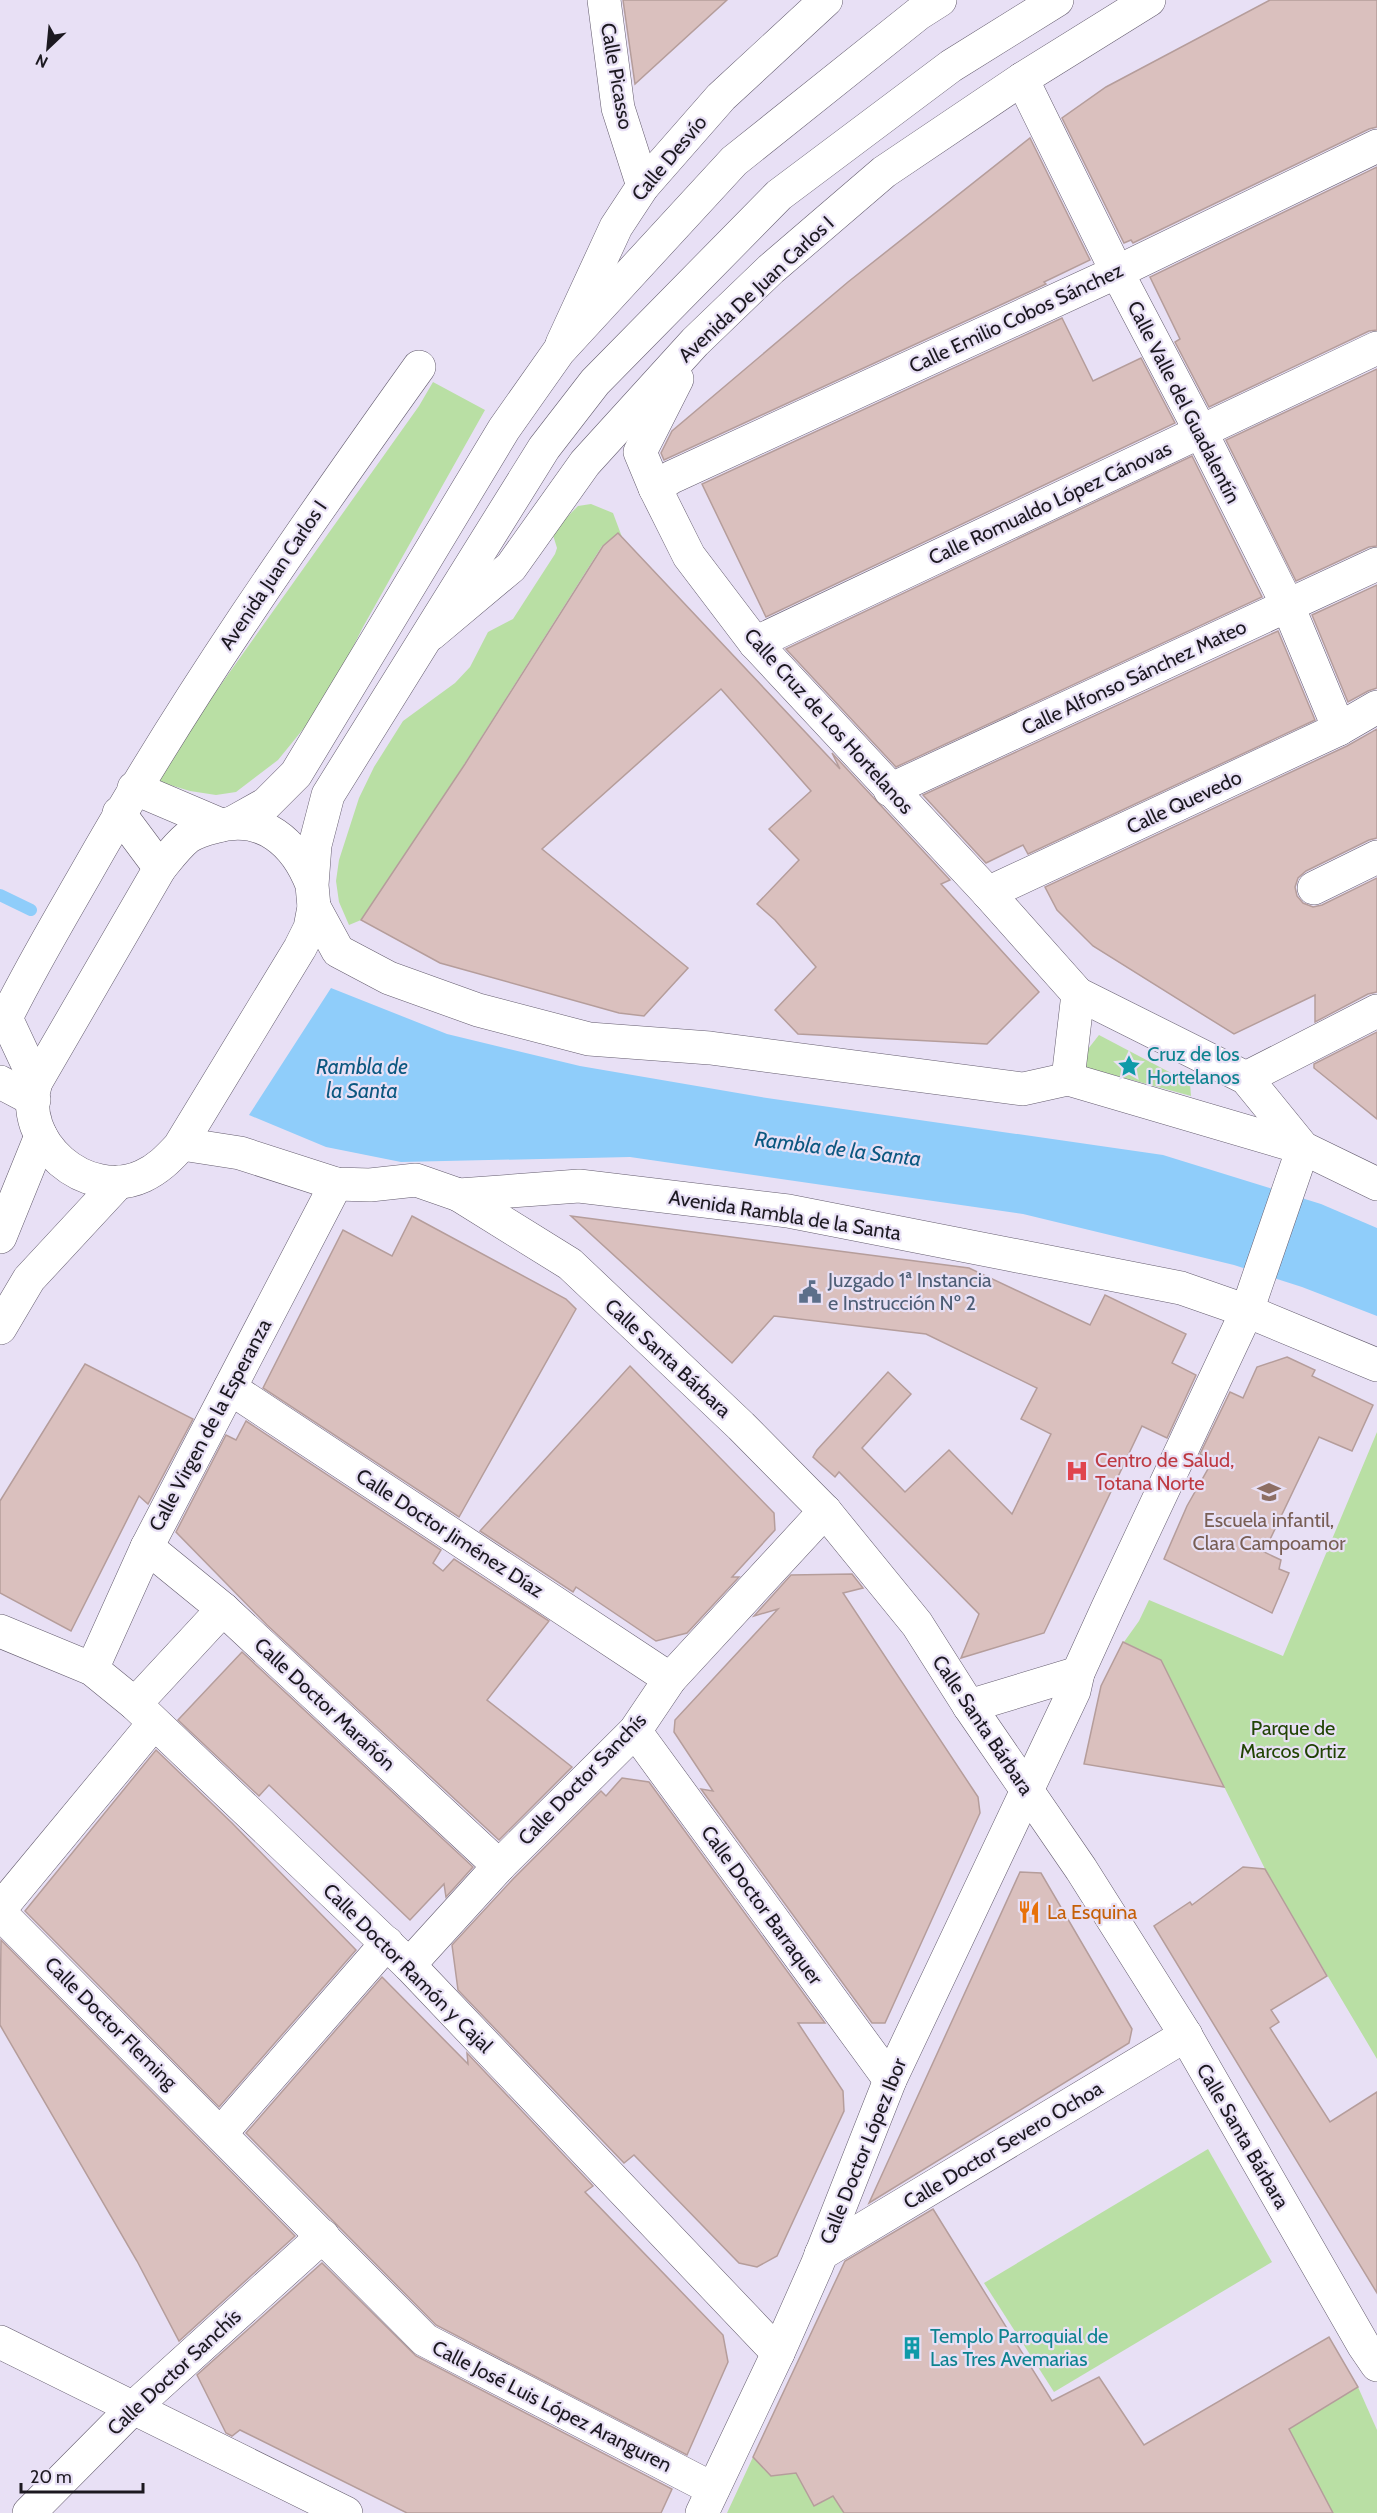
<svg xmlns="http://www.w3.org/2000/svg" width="1377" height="2513" font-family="Cabin,sans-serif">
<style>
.green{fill:#b9dfa4}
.water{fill:#8fcdfa}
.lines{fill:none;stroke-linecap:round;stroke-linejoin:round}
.stream{stroke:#8fcdfa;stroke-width:12}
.building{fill:#dac0be;stroke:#b59d9b;stroke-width:1.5}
.street-casing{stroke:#645c6e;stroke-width:34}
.primary-casing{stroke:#645c6e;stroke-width:34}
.street{stroke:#fff;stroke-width:33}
.primary{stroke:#fff;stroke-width:33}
.labels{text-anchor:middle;stroke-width:4.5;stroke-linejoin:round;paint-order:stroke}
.street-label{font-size:20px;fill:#1c1920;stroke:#e8e0f5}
.culture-label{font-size:20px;fill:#0d838f;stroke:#e8e0f5;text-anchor:start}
.service-label{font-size:20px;fill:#4e5e75;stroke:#e8e0f5;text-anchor:start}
.health-label{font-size:20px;fill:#be3a42;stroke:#e8e0f5;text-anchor:start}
.education-label{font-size:20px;fill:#785e54;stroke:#e8e0f5}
.park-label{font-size:20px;fill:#214304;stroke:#e8e0f5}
.food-label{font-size:20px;fill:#c56008;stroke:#e8e0f5;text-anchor:start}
.water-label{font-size:21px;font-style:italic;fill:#0c5881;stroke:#e8e0f5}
</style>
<rect width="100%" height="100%" fill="#e8e0f5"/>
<!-- green -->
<g class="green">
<polygon points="433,382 485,410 363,627 326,701 278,760 236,792 216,795 190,791 153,780 419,406"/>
<polygon points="591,504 613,513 622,537 610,540 602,546 436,809 361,920 349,925 339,902 336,881 339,860 359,798 374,767 403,721 455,683 470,667 488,632 513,619 555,554 557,548 552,532 578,506"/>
<polygon points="1099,1035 1190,1083 1191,1096 1084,1067 1081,1058"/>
<polygon points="1377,1432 1377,2059 1269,1877 1161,1660 1124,1642 1139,1621 1149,1600 1283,1656"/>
<polygon points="1208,2149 1272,2262 1054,2392 984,2283"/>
<polygon points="1358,2387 1377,2430 1377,2513 1333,2513 1289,2429"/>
<polygon points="753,2457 771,2476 796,2473 814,2506 833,2496 844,2513 727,2513"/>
</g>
<!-- water -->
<polygon class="water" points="331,988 447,1034 580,1066 767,1098 1163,1155 1321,1204 1377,1228 1377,1316 1302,1287 1234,1265 1023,1214 630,1157 401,1162 326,1147 249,1115"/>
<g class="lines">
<!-- stream -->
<polyline class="stream" points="0,895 31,910"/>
</g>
<!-- building -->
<g class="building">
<polygon points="623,0 727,0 635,84"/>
<polygon points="1270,0 1377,0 1377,127 1369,129 1133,243 1131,240 1124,243 1062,118 1106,87"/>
<polygon points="1030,138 1090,260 1044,282 1046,284 664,460 661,453 672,431 848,282"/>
<polygon points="1377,167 1377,330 1369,331 1209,407 1175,342 1180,339 1150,277"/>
<polygon points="1062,318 1093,381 1141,358 1175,423 766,617 702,484"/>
<polygon points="1377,369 1377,546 1369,547 1296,581 1226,440"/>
<polygon points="1192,456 1262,597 896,767 786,649"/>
<polygon points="618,533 840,769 832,753 950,880 941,884 1039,992 987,1044 798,1034 775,1010 816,967 775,920 757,904 799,860 769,829 811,791 721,689 542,849 688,968 644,1016 619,1013 440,963 361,920 465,764 603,546"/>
<polygon points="1377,585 1377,688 1368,691 1348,702 1312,615"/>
<polygon points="1278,631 1315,720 1028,854 1023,845 986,863 923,795"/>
<polygon points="1377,729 1377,838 1369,840 1306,871 1298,878 1295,887 1297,896 1303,903 1313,907 1322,905 1377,878 1377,992 1368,994 1315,1022 1315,995 1234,1034 1093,946 1057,910 1045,887 1347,746"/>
<polygon points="1377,1032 1377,1119 1314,1068 1314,1064"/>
<polygon points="412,1216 566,1299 576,1309 459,1517 263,1388 343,1230 392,1256"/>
<polygon points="571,1216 969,1268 1090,1325 1105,1295 1186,1334 1172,1363 1196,1375 1167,1438 1142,1426 1044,1633 961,1658 979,1614 839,1472 835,1477 813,1457 817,1450 888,1372 911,1394 862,1448 905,1492 949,1450 1012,1514 1051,1434 1021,1419 1037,1388 926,1334 774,1316 732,1363"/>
<polygon points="1287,1357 1315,1370 1312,1376 1373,1405 1352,1451 1319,1437 1264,1552 1281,1560 1279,1569 1289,1573 1272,1613 1164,1559 1187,1506 1213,1460 1200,1454 1230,1392 1243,1398 1257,1367"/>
<polygon points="85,1364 193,1419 148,1504 139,1496 71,1631 0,1593 0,1501"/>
<polygon points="630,1366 774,1513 775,1530 732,1577 739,1577 687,1633 656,1641 576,1587 573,1592 480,1531"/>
<polygon points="246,1421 441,1550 433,1563 443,1571 454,1559 549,1621 487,1700 572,1767 499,1840 267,1625 176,1532 226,1435 236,1440"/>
<polygon points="852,1574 863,1588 843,1593 972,1788 978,1797 980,1813 885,2023 872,2023 701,1789 713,1791 674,1732 675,1720 778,1609 754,1616 791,1575"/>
<polygon points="1123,1642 1161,1660 1224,1787 1084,1764 1101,1686"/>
<polygon points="242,1652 473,1867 446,1897 444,1884 410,1920 269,1785 259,1796 178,1720"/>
<polygon points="156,1750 232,1823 356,1950 219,2107 25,1911"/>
<polygon points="622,1778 649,1782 825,2023 798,2023 843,2091 844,2111 777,2256 757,2267 739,2263 634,2155 624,2163 458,1990 452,1945 513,1879 601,1791 606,1796"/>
<polygon points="1243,1867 1265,1869 1327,1976 1271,2010 1279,2022 1270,2028 1330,2122 1377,2092 1377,2293 1154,1926 1190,1902 1192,1905"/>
<polygon points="1020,1872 1041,1873 1132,2029 1129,2043 869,2203"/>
<polygon points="1,1940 295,2236 179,2341 137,2261 0,2025"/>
<polygon points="382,1977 468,2064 467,2053 593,2186 585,2192 723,2335 728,2362 687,2455 436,2325 246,2133"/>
<polygon points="933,2209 1052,2401 1099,2377 1144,2445 1329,2337 1358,2387 1289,2429 1333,2513 844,2513 833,2496 814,2506 796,2473 771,2476 753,2457 845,2261"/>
<polygon points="322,2263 416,2356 672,2489 661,2513 407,2513 240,2430 232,2436 226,2433 197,2375"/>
</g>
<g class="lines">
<!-- street casing -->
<g class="street-casing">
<g id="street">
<polyline points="604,0 618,108 643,186"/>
<polyline points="1022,79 1117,272 1201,432 1288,606 1339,729"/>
<polyline points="562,344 616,227 643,186 721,97 826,0"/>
<polyline points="677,379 640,452 655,488 689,556 755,643 988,893 1078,994 1068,1079"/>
<polyline points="655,488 672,477 1117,272 1377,146"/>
<polyline points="431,634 511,567 585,463 695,342 771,269 884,172 1022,79 1149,0"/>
<polyline points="755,643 1377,348"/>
<polyline points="134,788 221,825"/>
<polyline points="890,790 1377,564"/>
<polyline points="119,813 160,868"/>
<polyline points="1314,888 1377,857"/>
<polyline points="988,893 1339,729 1377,707"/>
<polyline points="314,907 338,951 389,978 478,1010 589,1039 710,1048 1023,1089 1068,1079 1303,1148 1377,1184"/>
<polyline points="1078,994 1246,1078 1303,1148"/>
<polyline points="1246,1078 1377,1011"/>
<polyline points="0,1082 34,1100"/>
<path d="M36,1082l-30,-64c24,-49 52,-96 79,-143 100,-177 216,-343 334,-508"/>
<polyline points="182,1144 240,1153 336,1184 370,1185 416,1180 459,1195 579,1186 788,1211 1181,1288 1247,1311 1377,1365"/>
<polyline points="459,1195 570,1264 741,1426 825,1511 917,1624 969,1706 1081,1869 1182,2029 1364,2346 1377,2365"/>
<polyline points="230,1388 670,1679"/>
<polyline points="147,1547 223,1609 499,1866"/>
<polyline points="0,1631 92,1669 135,1704 409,1965 778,2353"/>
<polyline points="92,1669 147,1547 336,1184"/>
<polyline points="135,1704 223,1609"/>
<polyline points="969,1706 1078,1673"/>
<polyline points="635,1731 890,2080"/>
<polyline points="0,1909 154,1723"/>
<polyline points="0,1913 425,2340 713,2489"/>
<polyline points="409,1965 499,1866 635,1731 670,1679 825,1511"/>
<polyline points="221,2133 387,1943"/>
<polyline points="821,2254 1186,2035"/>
<polyline points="0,2342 346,2513"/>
<polyline points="29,2513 134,2407 323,2236"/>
<polyline points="702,2513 778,2353 817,2265 890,2080 1074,1691 1078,1673 1108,1607 1247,1311 1303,1148"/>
</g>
</g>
<!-- primary casing -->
<g class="primary-casing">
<g id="primary">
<polyline points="232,823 266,804 296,774 504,429 559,351 734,161 918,14 940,0"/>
<path d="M312,885c-16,-42 -50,-73 -98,-58 -8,2 -18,5 -26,10 -11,9 -19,20 -28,31l-124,214c-20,60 51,120 107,94 15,-7 25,-17 36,-29l121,-199 10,-20 4,-21 -2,-22 3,-40 13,-50 216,-347 51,-66 184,-187 172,-129 106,-66"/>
<polyline points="0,1237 41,1136"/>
<polyline points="0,1328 29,1279 119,1182"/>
</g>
</g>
<!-- street -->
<use href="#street" class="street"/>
<!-- primary -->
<use href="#primary" class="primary"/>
</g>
<!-- icons -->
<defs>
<g id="sight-bare" transform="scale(1.8)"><path d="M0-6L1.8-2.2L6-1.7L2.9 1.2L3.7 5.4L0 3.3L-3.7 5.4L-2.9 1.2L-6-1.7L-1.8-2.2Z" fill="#0f9aa8" stroke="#e8e0f5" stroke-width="2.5" paint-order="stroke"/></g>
<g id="civic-bare" transform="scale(1.8)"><path d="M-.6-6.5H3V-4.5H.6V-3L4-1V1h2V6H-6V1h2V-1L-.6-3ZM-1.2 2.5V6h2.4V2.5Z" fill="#5c6f8a" stroke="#e8e0f5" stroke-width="2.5" paint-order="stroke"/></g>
<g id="hospital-bare" transform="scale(1.8)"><path d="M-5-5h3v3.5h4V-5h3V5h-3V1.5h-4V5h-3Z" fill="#e0444e" stroke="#e8e0f5" stroke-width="2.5" paint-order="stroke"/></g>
<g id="school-bare" transform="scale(1.8)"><path d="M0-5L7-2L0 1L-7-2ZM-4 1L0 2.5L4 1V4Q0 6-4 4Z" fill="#8d6e63" stroke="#e8e0f5" stroke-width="2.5" paint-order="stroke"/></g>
<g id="restaurant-bare" transform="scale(1.8)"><path d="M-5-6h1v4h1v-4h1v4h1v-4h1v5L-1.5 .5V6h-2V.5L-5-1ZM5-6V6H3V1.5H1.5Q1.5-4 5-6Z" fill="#e8710a" stroke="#e8e0f5" stroke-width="2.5" paint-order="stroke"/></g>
<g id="building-bare" transform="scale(1.8)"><path d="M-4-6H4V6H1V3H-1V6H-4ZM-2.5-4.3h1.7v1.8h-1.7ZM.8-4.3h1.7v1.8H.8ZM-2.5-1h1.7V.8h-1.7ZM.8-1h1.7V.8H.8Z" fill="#0f9aa8" stroke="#e8e0f5" stroke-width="2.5" paint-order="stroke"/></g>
</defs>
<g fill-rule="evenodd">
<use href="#sight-bare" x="1129" y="1066"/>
<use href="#civic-bare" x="810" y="1292"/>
<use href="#hospital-bare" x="1077" y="1471"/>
<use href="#school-bare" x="1269" y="1492"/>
<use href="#restaurant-bare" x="1029" y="1912"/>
<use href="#building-bare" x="912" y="2348"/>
</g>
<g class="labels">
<!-- street labels -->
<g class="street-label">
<text transform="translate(617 76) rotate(80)" y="7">Calle Picasso</text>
<text transform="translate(669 158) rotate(-50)" y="7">Calle Desvío</text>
<text transform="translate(756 289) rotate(-43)" y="7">Avenida De Juan Carlos I</text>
<text transform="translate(1016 318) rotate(-25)" y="7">Calle Emilio Cobos Sánchez</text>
<text transform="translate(1184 402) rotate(63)" y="7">Calle Valle del Guadalentín</text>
<text transform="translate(1050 503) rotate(-25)" y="7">Calle Romualdo López Cánovas</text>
<text transform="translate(273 575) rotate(-56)" y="7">Avenida Juan Carlos I</text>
<text transform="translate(1134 677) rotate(-25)" y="7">Calle Alfonso Sánchez Mateo</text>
<text transform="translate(829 721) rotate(48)" y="7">Calle Cruz de Los Hortelanos</text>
<text transform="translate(1184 802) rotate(-25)" y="7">Calle Quevedo</text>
<text transform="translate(785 1215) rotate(9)" y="7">Avenida Rambla de la Santa</text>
<text transform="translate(668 1358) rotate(43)" y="7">Calle Santa Bárbara</text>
<text transform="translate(210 1425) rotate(-62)" y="7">Calle Virgen de la Esperanza</text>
<text transform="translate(450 1533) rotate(33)" y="7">Calle Doctor Jiménez Díaz</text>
<text transform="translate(325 1704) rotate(43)" y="7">Calle Doctor Marañón</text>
<text transform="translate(983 1725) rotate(56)" y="7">Calle Santa Bárbara</text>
<text transform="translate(582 1779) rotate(-46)" y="7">Calle Doctor Sanchís</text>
<text transform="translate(762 1905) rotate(54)" y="7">Calle Doctor Barraquer</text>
<text transform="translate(408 1968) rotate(45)" y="7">Calle Doctor Ramón y Cajal</text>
<text transform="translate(111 2023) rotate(45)" y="7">Calle Doctor Fleming</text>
<text transform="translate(1243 2136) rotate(60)" y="7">Calle Santa Bárbara</text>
<text transform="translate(1003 2145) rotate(-31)" y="7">Calle Doctor Severo Ochoa</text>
<text transform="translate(863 2151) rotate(-68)" y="7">Calle Doctor López Ibor</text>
<text transform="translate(174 2372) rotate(-43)" y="7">Calle Doctor Sanchís</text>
<text transform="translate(552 2406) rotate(27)" y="7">Calle José Luis López Aranguren</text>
</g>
<!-- culture labels -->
<g class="culture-label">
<text x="1147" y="1061">Cruz de los<tspan x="1147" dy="23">Hortelanos</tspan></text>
<text x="930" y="2343">Templo Parroquial de<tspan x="930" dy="23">Las Tres Avemarias</tspan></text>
</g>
<!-- service labels -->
<g class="service-label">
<text x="828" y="1287">Juzgado 1ª Instancia<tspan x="828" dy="23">e Instrucción Nº 2</tspan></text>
</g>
<!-- health labels -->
<g class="health-label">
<text x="1095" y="1467">Centro de Salud,<tspan x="1095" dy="23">Totana Norte</tspan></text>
</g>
<!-- education labels -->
<g class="education-label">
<text x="1269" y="1527">Escuela infantil,<tspan x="1269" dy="23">Clara Campoamor</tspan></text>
</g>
<!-- park labels -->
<g class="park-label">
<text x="1293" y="1735">Parque de<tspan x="1293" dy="23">Marcos Ortiz</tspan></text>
</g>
<!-- food labels -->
<g class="food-label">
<text x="1047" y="1919">La Esquina</text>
</g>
<!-- water labels -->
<g class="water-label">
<text x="362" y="1074">Rambla de<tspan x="362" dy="24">la Santa</tspan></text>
<text transform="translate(838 1149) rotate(7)" y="7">Rambla de la Santa</text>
</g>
</g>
<!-- north arrow -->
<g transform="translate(48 48) rotate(206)" stroke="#e8e0f5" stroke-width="4.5" paint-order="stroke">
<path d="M0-4.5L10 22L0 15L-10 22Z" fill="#1c1920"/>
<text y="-9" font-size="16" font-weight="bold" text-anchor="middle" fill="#1c1920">N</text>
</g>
<!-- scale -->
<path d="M21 2483v9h122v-9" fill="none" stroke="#1c1920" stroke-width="3"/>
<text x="30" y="2483" font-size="18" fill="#1c1920" stroke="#e8e0f5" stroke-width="4.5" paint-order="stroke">20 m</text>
</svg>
